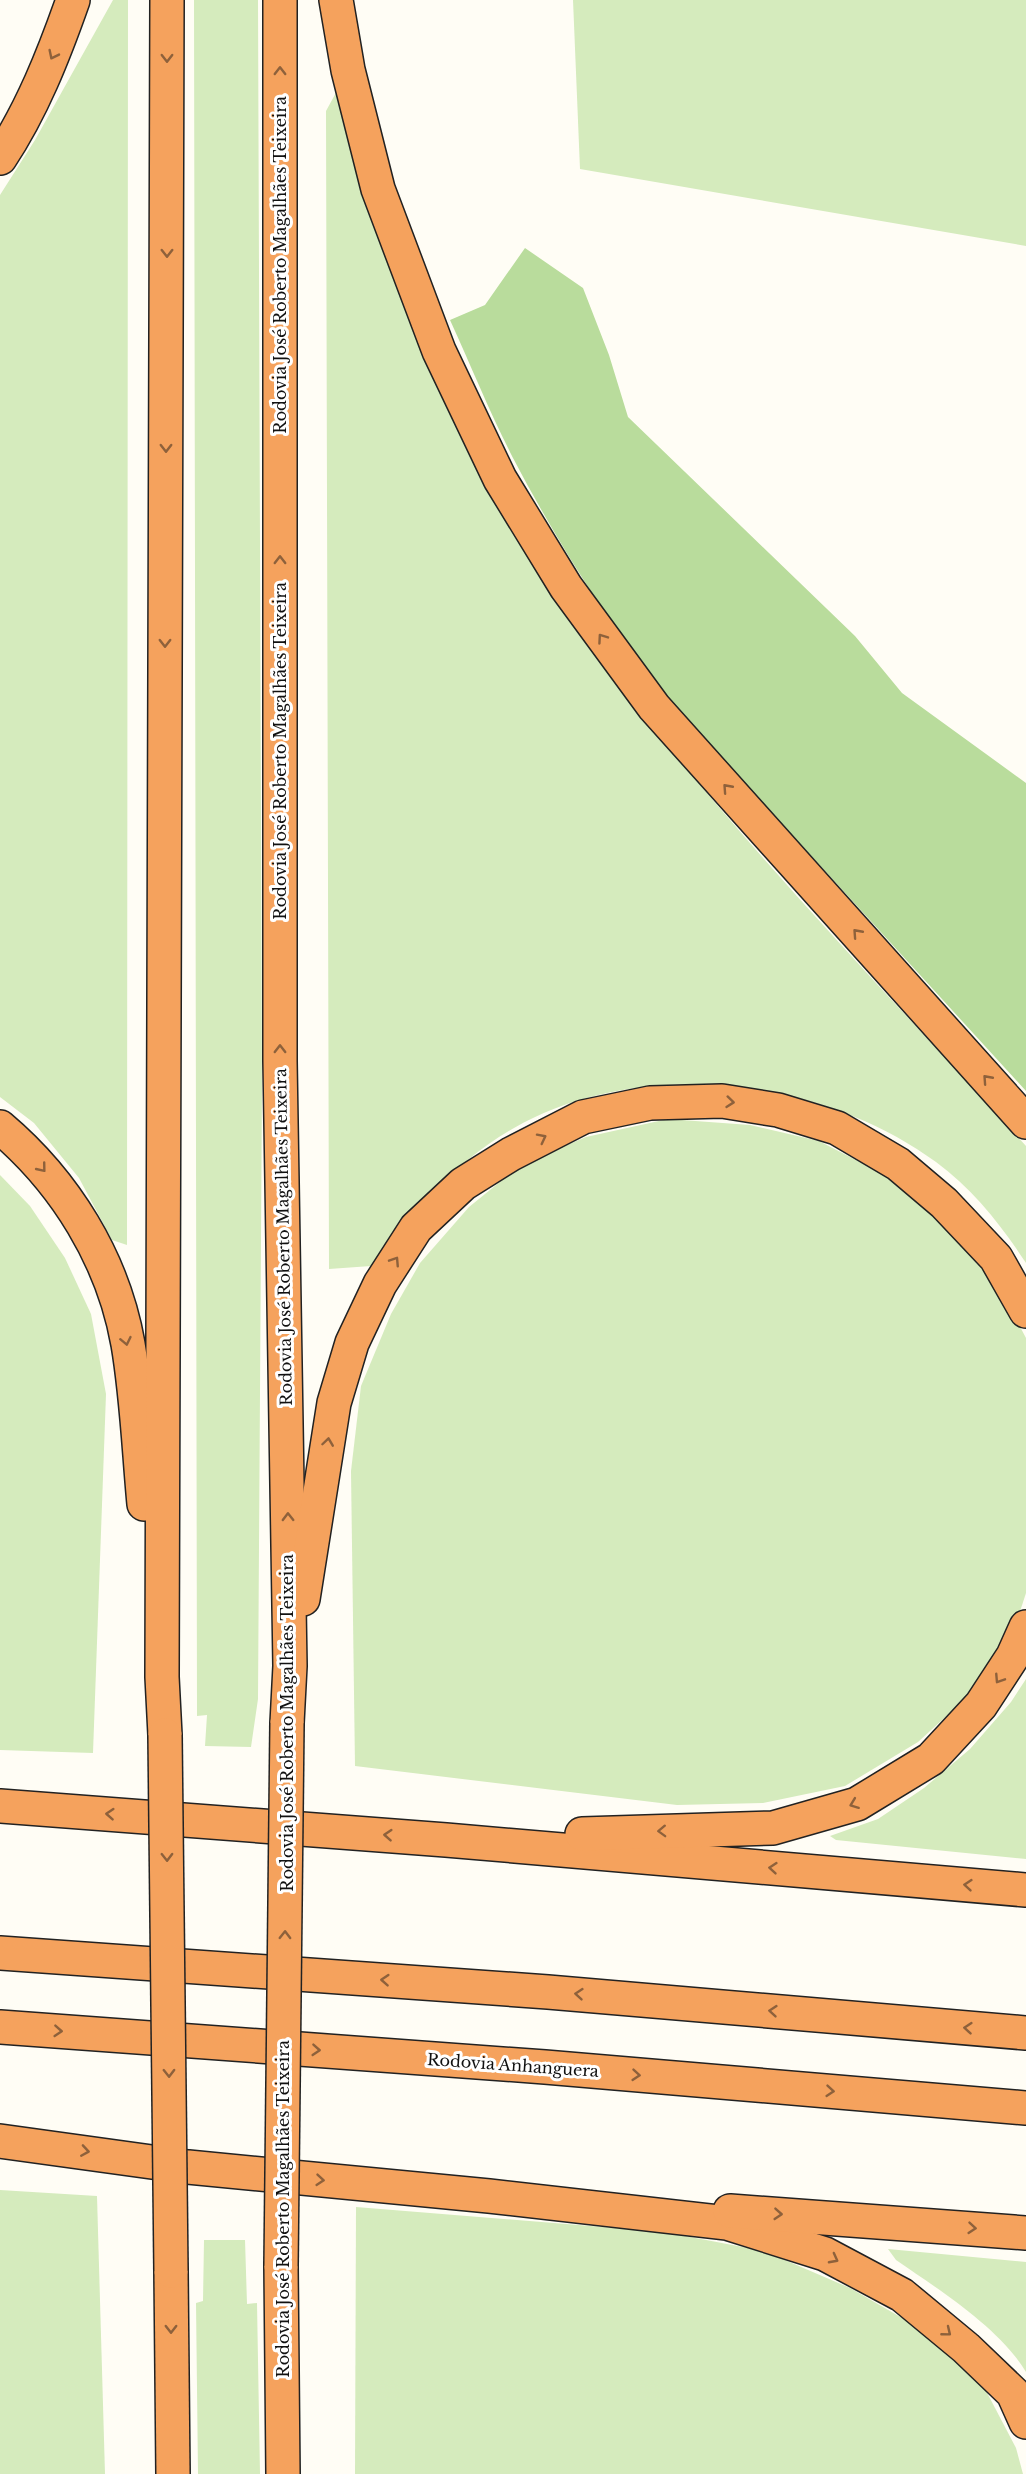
<svg xmlns="http://www.w3.org/2000/svg" width="1026" height="2474" font-family="'Libre Baskerville',serif">
<style>
.green{fill:#d5ebbd}
.forest{fill:#b9dc9c}
.lines{fill:none;stroke-linecap:round;stroke-linejoin:round}
.highway-casing{stroke:#222;stroke-width:36}
.highway{stroke:#f5a25d;stroke-width:33}
.highway-bridge-casing{stroke:#222;stroke-width:36;stroke-linecap:butt}
.highway-bridge{stroke:#f5a25d;stroke-width:33}
.oneway{stroke:#8e613b}
.labels{text-anchor:middle;stroke-width:6;stroke-linejoin:round;paint-order:stroke}
.street-label{font-size:16px;fill:#111;stroke:#fff}
</style>
<rect width="100%" height="100%" fill="#fffdf5"/>
<!-- green -->
<g class="green">
<polygon points="113,0 128,0 127,1245 112,1240 79,1178 34,1123 0,1097 0,195 35,140"/>
<polygon points="194,0 258,0 262,1088 258,1699 251,1747 205,1746 207,1715 197,1716"/>
<polygon points="573,0 1026,0 1026,246 580,169"/>
<path d="M338,89l207,494c140,204 315,380 481,563v117c-25,-38 -53,-74 -90,-101 -116,-85 -295,-106 -422,-34 -60,34 -102,85 -143,138l-42,3 -3,-1158z"/>
<polygon points="668,1119 750,1125 819,1141 881,1173 937,1216 993,1276 1026,1338 1026,1593 1012,1636 976,1689 918,1742 845,1786 763,1803 677,1805 355,1766 351,1471 361,1386 391,1314 420,1263 469,1207 522,1164 586,1137"/>
<polygon points="0,1175 30,1206 65,1258 91,1314 106,1394 93,1753 0,1750"/>
<polygon points="1026,1679 1026,1859 836,1840 830,1836 878,1819 924,1788 970,1749 1011,1702"/>
<polygon points="0,2190 97,2196 105,2474 0,2474"/>
<polygon points="356,2207 664,2232 764,2251 850,2288 930,2334 983,2385 1016,2448 1023,2474 355,2474"/>
<polygon points="204,2240 245,2240 247,2304 257,2303 260,2474 198,2474 196,2303 203,2301"/>
<path d="M888,2249l138,13v110c-26,-44 -88,-83 -130,-112z"/>
</g>
<!-- forest -->
<path class="forest" d="M525,248l58,40 26,67 19,62 227,219 47,57 124,90v308l-360,-394c-58,-75 -109,-155 -153,-239 -23,-45 -42,-92 -63,-138l35,-15z"/>
<g class="lines">
<!-- highway casing -->
<g class="highway-casing">
<g id="highway">
<polyline points="280,0 280,1061 290,1666 287,1723"/>
<polyline points="336,0 348,70 378,189 439,351 500,479 566,587 654,707 1026,1122"/>
<path d="M0,158c32,-48 54,-104 73,-158"/>
<path d="M0,1127c65,55 113,132 128,217 9,52 11,107 16,160"/>
<polyline points="303,1599 334,1403 352,1343 380,1284 416,1228 463,1184 511,1154 583,1117 650,1103 722,1101 778,1110 837,1128 898,1164 944,1203 996,1258 1026,1311"/>
<polyline points="165,1735 162,1677 167,0"/>
<polyline points="0,1806 446,1840 1026,1890"/>
<polyline points="582,1834 773,1828 857,1804 931,1759 981,1705 1013,1656 1026,1627"/>
<polyline points="0,1953 548,1992 1026,2033"/>
<polyline points="0,2027 545,2067 1026,2108"/>
<polyline points="0,2141 188,2167 489,2196 727,2223 825,2254 902,2295 966,2348 1013,2393 1026,2422"/>
<polyline points="730,2211 1026,2233"/>
<polyline points="281,2266 283,2474"/>
<polyline points="171,2271 173,2474"/>
</g>
</g>
<!-- highway -->
<use href="#highway" class="highway"/>
<!-- highway-bridge casing -->
<g class="highway-bridge-casing">
<g id="highway-bridge">
<polyline points="165,1735 171,2271"/>
<polyline points="281,2266 287,1723"/>
</g>
</g>
<!-- highway-bridge -->
<use href="#highway-bridge" class="highway-bridge"/>
</g>
<!-- one-way arrows -->
<defs><path id="oneway-chevron" d="M-2-3.5L2.5 0L-2 3.5" fill="none" stroke-width="1.6" stroke-linecap="round" stroke-linejoin="round" transform="scale(1.5)"/></defs>
<g class="oneway">
<use href="#oneway-chevron" transform="translate(53 55) rotate(116)"/>
<use href="#oneway-chevron" transform="translate(167 58) rotate(90)"/>
<use href="#oneway-chevron" transform="translate(280 71) rotate(-90)"/>
<use href="#oneway-chevron" transform="translate(167 253) rotate(90)"/>
<use href="#oneway-chevron" transform="translate(166 448) rotate(90)"/>
<use href="#oneway-chevron" transform="translate(280 560) rotate(-90)"/>
<use href="#oneway-chevron" transform="translate(602 638) rotate(-125)"/>
<use href="#oneway-chevron" transform="translate(165 643) rotate(90)"/>
<use href="#oneway-chevron" transform="translate(727 788) rotate(-132)"/>
<use href="#oneway-chevron" transform="translate(857 933) rotate(-132)"/>
<use href="#oneway-chevron" transform="translate(280 1049) rotate(-90)"/>
<use href="#oneway-chevron" transform="translate(987 1079) rotate(-132)"/>
<use href="#oneway-chevron" transform="translate(730 1102) rotate(6)"/>
<use href="#oneway-chevron" transform="translate(542 1138) rotate(-27)"/>
<use href="#oneway-chevron" transform="translate(42 1168) rotate(51)"/>
<use href="#oneway-chevron" transform="translate(395 1261) rotate(-57)"/>
<use href="#oneway-chevron" transform="translate(126 1341) rotate(78)"/>
<use href="#oneway-chevron" transform="translate(328 1442) rotate(-82)"/>
<use href="#oneway-chevron" transform="translate(288 1517) rotate(-91)"/>
<use href="#oneway-chevron" transform="translate(999 1679) rotate(123)"/>
<use href="#oneway-chevron" transform="translate(854 1804) rotate(159)"/>
<use href="#oneway-chevron" transform="translate(110 1814) rotate(-176)"/>
<use href="#oneway-chevron" transform="translate(662 1831) rotate(178)"/>
<use href="#oneway-chevron" transform="translate(388 1835) rotate(-176)"/>
<use href="#oneway-chevron" transform="translate(167 1857) rotate(89)"/>
<use href="#oneway-chevron" transform="translate(773 1868) rotate(-175)"/>
<use href="#oneway-chevron" transform="translate(968 1885) rotate(-175)"/>
<use href="#oneway-chevron" transform="translate(285 1935) rotate(-89)"/>
<use href="#oneway-chevron" transform="translate(385 1980) rotate(-176)"/>
<use href="#oneway-chevron" transform="translate(579 1994) rotate(-175)"/>
<use href="#oneway-chevron" transform="translate(773 2011) rotate(-175)"/>
<use href="#oneway-chevron" transform="translate(968 2028) rotate(-175)"/>
<use href="#oneway-chevron" transform="translate(58 2031) rotate(4)"/>
<use href="#oneway-chevron" transform="translate(316 2050) rotate(4)"/>
<use href="#oneway-chevron" transform="translate(169 2073) rotate(89)"/>
<use href="#oneway-chevron" transform="translate(636 2075) rotate(5)"/>
<use href="#oneway-chevron" transform="translate(830 2091) rotate(5)"/>
<use href="#oneway-chevron" transform="translate(85 2151) rotate(9)"/>
<use href="#oneway-chevron" transform="translate(320 2180) rotate(5)"/>
<use href="#oneway-chevron" transform="translate(778 2214) rotate(4)"/>
<use href="#oneway-chevron" transform="translate(972 2228) rotate(5)"/>
<use href="#oneway-chevron" transform="translate(834 2259) rotate(28)"/>
<use href="#oneway-chevron" transform="translate(171 2329) rotate(90)"/>
<use href="#oneway-chevron" transform="translate(947 2332) rotate(39)"/>
</g>
<g class="labels">
<!-- street labels -->
<g class="street-label">
<text transform="translate(280 265) rotate(-90)" y="6">Rodovia José Roberto Magalhães Teixeira</text>
<text transform="translate(280 751) rotate(-90)" y="6">Rodovia José Roberto Magalhães Teixeira</text>
<text transform="translate(283 1237) rotate(-91)" y="6">Rodovia José Roberto Magalhães Teixeira</text>
<text transform="translate(287 1723) rotate(-90)" y="6">Rodovia José Roberto Magalhães Teixeira</text>
<text transform="translate(513 2065) rotate(4)" y="6">Rodovia Anhanguera</text>
<text transform="translate(283 2209) rotate(-90)" y="6">Rodovia José Roberto Magalhães Teixeira</text>
</g>
</g>
</svg>
